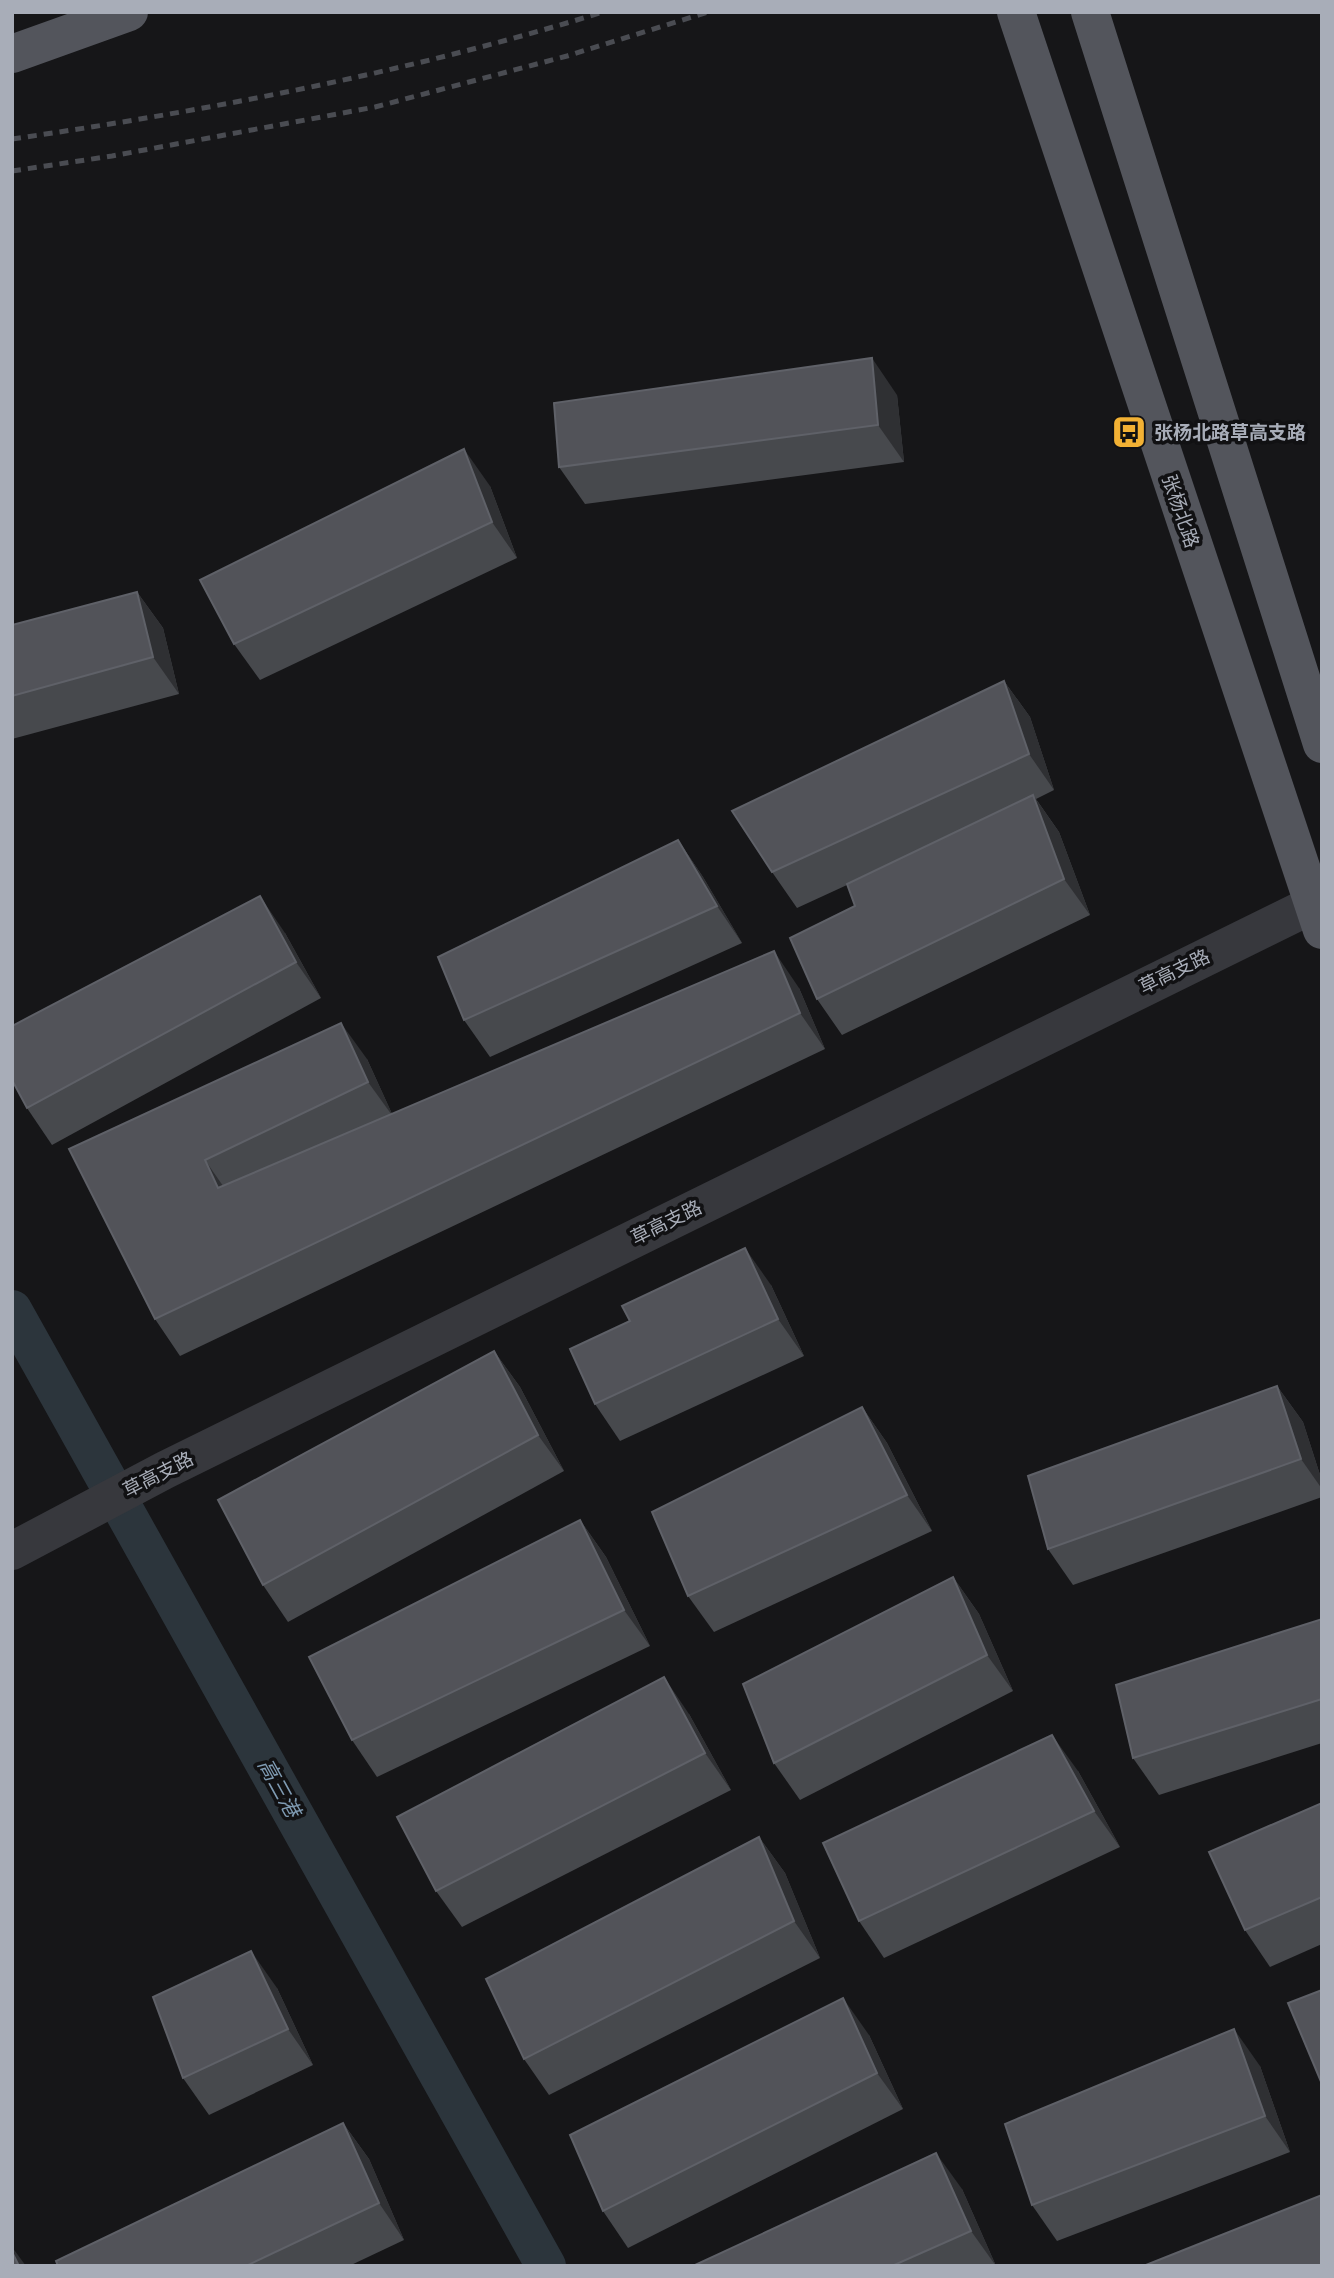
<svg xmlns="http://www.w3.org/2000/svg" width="1334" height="2278" font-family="Inter,'Noto Sans SC',sans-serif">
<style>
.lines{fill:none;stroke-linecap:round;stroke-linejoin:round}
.canal{stroke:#2c353c;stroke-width:40}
.minor{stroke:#37383d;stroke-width:38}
.major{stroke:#53555c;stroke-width:38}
.rail{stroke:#4a4c52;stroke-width:5;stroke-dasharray:9 7;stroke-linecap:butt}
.wall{fill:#47494d}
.shaded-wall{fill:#2f3033}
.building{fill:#525359;stroke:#5f6168;stroke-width:2}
.labels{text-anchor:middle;stroke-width:7;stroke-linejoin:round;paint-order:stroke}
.poi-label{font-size:19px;font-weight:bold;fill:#a8adb8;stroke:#111113;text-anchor:start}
.street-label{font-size:19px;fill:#a8adb8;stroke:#111113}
.water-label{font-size:21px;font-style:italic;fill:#7f9bb3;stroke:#111113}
</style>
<rect width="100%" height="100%" fill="#161618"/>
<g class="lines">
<!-- canal -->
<polyline class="canal" points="12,1310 546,2266"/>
<!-- minor -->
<polyline class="minor" points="12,1551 165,1470 1322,900"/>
<!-- major -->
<g class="major">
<polyline points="1016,12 1322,930"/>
<polyline points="1090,12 1322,744"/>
<polyline points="12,54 129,12"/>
</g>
<!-- rail -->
<g class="rail">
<path d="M12,139c200,-29 398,-67 591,-127"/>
<polyline points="12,171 112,156 375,107 567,56 708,12"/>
</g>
</g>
<!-- wall -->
<g class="wall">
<polygon points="897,395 904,462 585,504 559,467"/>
<polygon points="490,486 517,558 260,680 234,644"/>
<polygon points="137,592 163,628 179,694 12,739 12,625"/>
<polygon points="1004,681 1030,717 1054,790 1036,799 1059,832 1090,915 842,1035 817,999 855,906 847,885 797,908 772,872"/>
<polygon points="678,840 703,877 742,943 490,1057 464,1020"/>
<polygon points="285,933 321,998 52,1145 27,1108"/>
<polygon points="799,988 825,1049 180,1356 155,1319 69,1149 367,1059 392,1114"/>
<polygon points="771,1285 804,1356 620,1441 595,1404"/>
<polygon points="494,1351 520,1387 564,1471 288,1622 263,1585"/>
<polygon points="1277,1386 1303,1422 1322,1481 1322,1497 1073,1585 1048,1549"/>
<polygon points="862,1407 887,1443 932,1531 714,1632 688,1596"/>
<polygon points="580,1520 606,1557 650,1646 377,1777 352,1740"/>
<polygon points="953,1577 979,1614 1013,1691 800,1800 774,1763"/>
<polygon points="1322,1619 1322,1743 1159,1795 1133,1758"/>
<polygon points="689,1714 731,1790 462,1927 436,1891"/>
<polygon points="1078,1771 1120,1847 884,1958 859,1921"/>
<polygon points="1322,1803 1322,1944 1270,1967 1245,1930"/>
<polygon points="759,1837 785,1873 820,1958 549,2095 524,2059"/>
<polygon points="277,1988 313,2065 209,2115 183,2078"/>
<polygon points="869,2035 903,2109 628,2248 603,2211"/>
<polygon points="1260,2066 1290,2152 1057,2241 1032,2205"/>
<polygon points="343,2123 369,2159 404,2240 349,2266 58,2266"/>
<polygon points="962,2189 996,2266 693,2266"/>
</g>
<!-- shaded-wall -->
<g class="shaded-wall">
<polygon points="872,358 897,395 904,462 878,425"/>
<polygon points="464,449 490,486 517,558 492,522"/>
<polygon points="137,592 163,628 179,694 153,657"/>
<polygon points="1004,681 1030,717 1054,790 1029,754"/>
<polygon points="1033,795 1059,832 1090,915 1064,879"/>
<polygon points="678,840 703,877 742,943 717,906"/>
<polygon points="260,896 285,933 321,998 296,962"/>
<polygon points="774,951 799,988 825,1049 800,1013"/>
<polygon points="341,1023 367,1059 394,1118 368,1082"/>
<polygon points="205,1160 230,1196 218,1188"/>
<polygon points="745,1248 771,1285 804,1356 778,1319"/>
<polygon points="494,1351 520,1387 564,1471 538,1435"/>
<polygon points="1277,1386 1303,1422 1322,1481 1322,1489 1301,1459"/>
<polygon points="862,1407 887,1443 932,1531 907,1495"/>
<polygon points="580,1520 606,1557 650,1646 624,1610"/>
<polygon points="953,1577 979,1614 1013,1691 987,1655"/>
<polygon points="664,1677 689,1714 731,1790 705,1753"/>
<polygon points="1052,1735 1078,1771 1120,1847 1094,1811"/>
<polygon points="759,1837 785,1873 820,1958 794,1921"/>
<polygon points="251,1951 277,1988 313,2065 288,2029"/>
<polygon points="843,1998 869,2035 903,2109 877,2073"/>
<polygon points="1234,2029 1260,2066 1290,2152 1265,2116"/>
<polygon points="343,2123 369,2159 404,2240 379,2203"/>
<polygon points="936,2153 962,2189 996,2266 971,2231"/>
<polygon points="12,2247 26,2266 19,2266 12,2252"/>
</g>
<!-- building -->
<g class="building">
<polygon points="872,358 878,425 559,467 554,403"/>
<polygon points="464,449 492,522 234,644 200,580"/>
<polygon points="137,592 153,657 12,696 12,625"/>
<polygon points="1004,681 1029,754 772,872 732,811"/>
<polygon points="1033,795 1064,879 817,999 790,938 855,906 847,884"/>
<polygon points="678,840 717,906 464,1020 438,957"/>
<polygon points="260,896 296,962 27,1108 12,1080 12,1026"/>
<polygon points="774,951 800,1013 155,1319 69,1149 341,1023 368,1082 205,1160 218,1188"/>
<polygon points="745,1248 778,1319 595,1404 570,1349 630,1321 622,1306"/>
<polygon points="494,1351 538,1435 263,1585 218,1500"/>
<polygon points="1277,1386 1301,1459 1048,1549 1028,1476"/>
<polygon points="862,1407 907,1495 688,1596 652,1512"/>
<polygon points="580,1520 624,1610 352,1740 309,1657"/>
<polygon points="953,1577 987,1655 774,1763 743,1684"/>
<polygon points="1322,1619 1322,1699 1133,1758 1116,1685"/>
<polygon points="664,1677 705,1753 436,1891 397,1817"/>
<polygon points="1052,1735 1094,1811 859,1921 823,1843"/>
<polygon points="1322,1803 1322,1897 1245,1930 1209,1852"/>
<polygon points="759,1837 794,1921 524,2059 486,1979"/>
<polygon points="251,1951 288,2029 183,2078 153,1997"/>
<polygon points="1322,1990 1322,2084 1288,2003"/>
<polygon points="843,1998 877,2073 603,2211 570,2135"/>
<polygon points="1234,2029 1265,2116 1032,2205 1005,2124"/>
<polygon points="343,2123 379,2203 246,2266 58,2266 56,2261"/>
<polygon points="936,2153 971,2231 892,2266 693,2266"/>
<polygon points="1322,2195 1322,2266 1146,2265"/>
<polygon points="12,2252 19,2266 12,2266"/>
</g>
<!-- icons -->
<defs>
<g id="bus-square" transform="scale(1.75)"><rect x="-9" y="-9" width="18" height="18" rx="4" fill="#f2b134" stroke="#111113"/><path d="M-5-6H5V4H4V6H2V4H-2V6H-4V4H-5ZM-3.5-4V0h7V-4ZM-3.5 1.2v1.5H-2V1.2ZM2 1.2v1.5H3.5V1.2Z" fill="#111"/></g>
</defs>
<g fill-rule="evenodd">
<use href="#bus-square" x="1129" y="432"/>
</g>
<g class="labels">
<!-- poi labels -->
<g class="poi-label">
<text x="1154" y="439">张杨北路草高支路</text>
</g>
<!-- street labels -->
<g class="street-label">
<text transform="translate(1181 511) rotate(71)" y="7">张杨北路</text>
<text transform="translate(1174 971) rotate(-26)" y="7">草高支路</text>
<text transform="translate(666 1222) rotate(-26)" y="7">草高支路</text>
<text transform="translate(158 1474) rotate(-27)" y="7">草高支路</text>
</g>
<!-- water labels -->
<g class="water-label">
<text transform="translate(279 1788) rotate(61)" y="7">高三港</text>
</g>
</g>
<!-- border -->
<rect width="1334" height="2278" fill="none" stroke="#a8adb8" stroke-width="28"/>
</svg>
